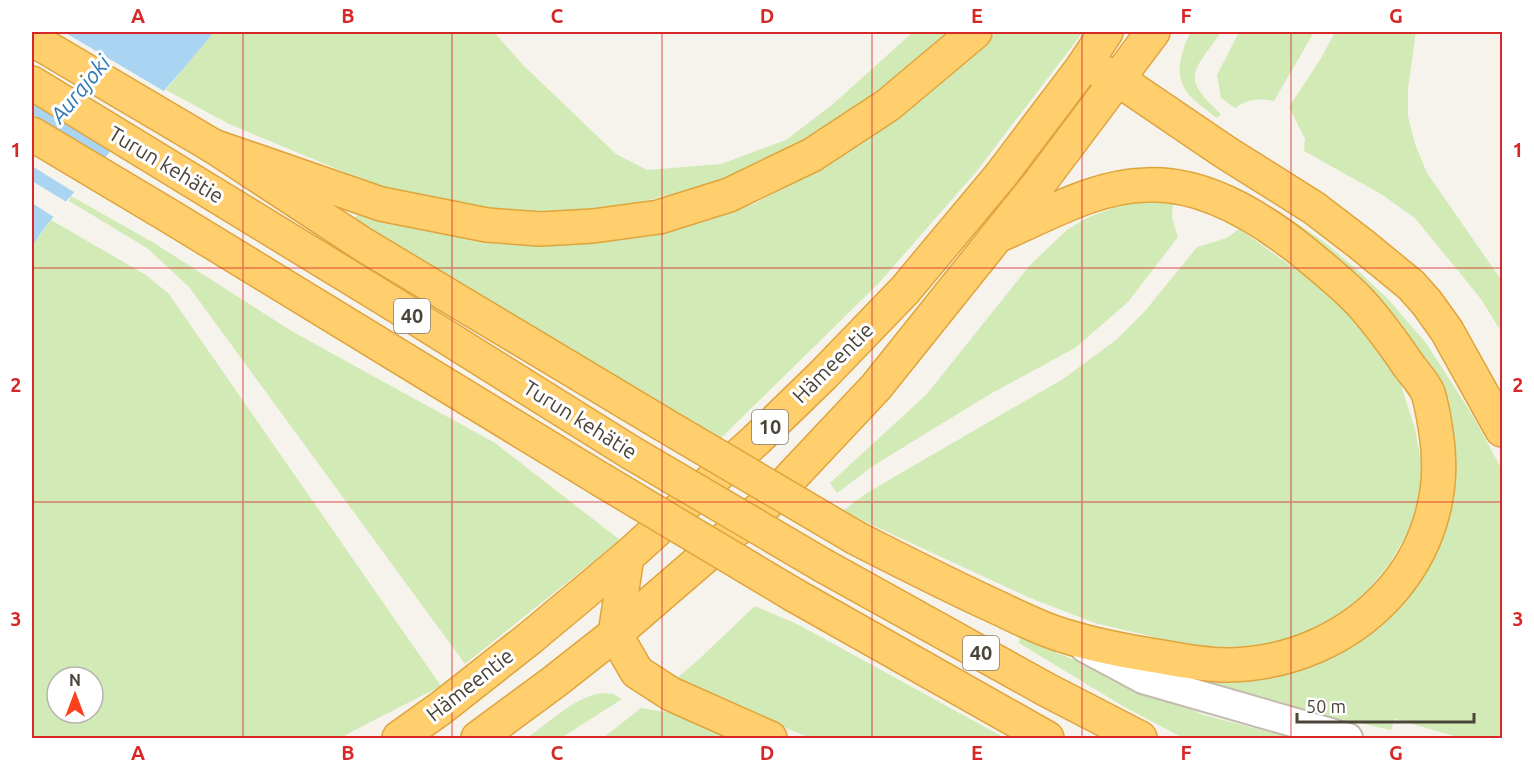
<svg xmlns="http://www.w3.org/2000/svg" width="1534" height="770" font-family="Ubuntu,sans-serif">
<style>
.green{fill:#d2eab5;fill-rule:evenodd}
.water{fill:#a9d4f2}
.pier{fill:#f6f3ec}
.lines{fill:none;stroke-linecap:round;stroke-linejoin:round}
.minor-casing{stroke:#c2bbae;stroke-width:32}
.highway-casing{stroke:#e0a43c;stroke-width:36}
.minor{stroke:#fff;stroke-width:28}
.highway{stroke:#ffcf6e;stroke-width:33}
.highway-bridge-casing{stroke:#e0a43c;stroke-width:36;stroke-linecap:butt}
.highway-bridge{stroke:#ffcf6e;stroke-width:33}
.grid{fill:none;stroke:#d62828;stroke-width:1.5;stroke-opacity:0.55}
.labels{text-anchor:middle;stroke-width:6;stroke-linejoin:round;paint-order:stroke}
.shield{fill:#fff;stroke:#817c74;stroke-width:1.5}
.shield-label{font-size:20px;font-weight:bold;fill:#4b4439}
.street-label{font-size:21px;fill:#4b4439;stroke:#fff}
.water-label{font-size:22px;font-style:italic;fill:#2e7ab2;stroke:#fff}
.neatline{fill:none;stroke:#d62828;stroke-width:2}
.grid-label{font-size:20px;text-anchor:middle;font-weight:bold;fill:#d62828}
</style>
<rect width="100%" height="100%" fill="#f6f3ec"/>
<!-- green -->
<g class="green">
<polygon points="214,32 494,32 523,65 616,154 647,170 721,164 786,140 833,104 913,32 955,32 853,116 730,180 649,200 591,211 525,213 470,207 378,186 229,124 166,90"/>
<polygon points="997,32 1083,32 976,172 878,284 721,438 353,222 360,209 497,244 569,242 643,235 704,222 754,204 814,173 876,131 965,63"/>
<path d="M1191,32h30c-28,41 -41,44 0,82l-4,4c-22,-17 -43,-28 -36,-60 2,-9 5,-18 10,-26z"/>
<path d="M1239,32h75l-40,69c-16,-3 -25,-2 -39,7l-14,-10 -4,-23z"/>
<polygon points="1335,32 1416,32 1408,88 1408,116 1415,144 1427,173 1502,281 1502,333 1481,299 1415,218 1381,194 1304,151 1305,139 1289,107 1320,60"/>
<polygon points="71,196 154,243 293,332 495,443 620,540 465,664 189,287 147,248 69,201"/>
<polygon points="1147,200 1173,201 1172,218 1178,237 1128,302 1075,348 992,393 928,432 873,466 837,493 830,483 926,395 1030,265 1068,229 1091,216 1122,205"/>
<polygon points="1279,211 1324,242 1354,267 1388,299 1426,343 1473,416 1502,470 1502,738 1461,738 1395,719 1391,730 1182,684 1184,671 1385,615 1450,438 1274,219"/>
<path d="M51,220l95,55 23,19 272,392 -88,45 -12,7h-309v-491zM57,677h36v36h-36z"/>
<polygon points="1239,229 1339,300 1398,376 1415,429 1423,472 1415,520 1389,564 1359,601 1321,627 1282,643 1237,647 1192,646 1095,623 1030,598 842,511 870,491 1063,379 1116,340 1145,311 1197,247 1227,238"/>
<polygon points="755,606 799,625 1005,738 810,738 673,681 696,662"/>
<polygon points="1020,637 1204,715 1292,738 1183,738 1121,705 1019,643"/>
<path d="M602,693l11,1 9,5 -61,39h-34c23,-16 47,-41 75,-45z"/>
<polygon points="641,708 677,714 726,738 603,738"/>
</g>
<!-- water -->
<path class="water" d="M37,32h177c-36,44 -74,86 -112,129 -24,27 -51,55 -70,86v-208z"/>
<!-- pier -->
<g class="pier">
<polygon points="34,32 64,32 167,93 114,152 32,103 32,34"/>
<polygon points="32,114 108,160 77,194 32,166"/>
<polygon points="32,181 70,204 57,219 32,203"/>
</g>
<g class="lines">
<!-- minor casing -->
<g class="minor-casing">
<polyline id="minor" points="1085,648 1143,679 1348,738"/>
</g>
<!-- highway casing -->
<g class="highway-casing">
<g id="highway">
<polyline points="32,39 213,146 364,245 661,423"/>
<polyline points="1100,71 1119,80 1225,152 1314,208 1361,244 1411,285 1427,303 1447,331 1502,430"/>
<polyline points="32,83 387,300 630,452"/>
<polyline points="32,134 171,217 600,479"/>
<polyline points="213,146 381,204 487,225 540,229 593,226 659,217 729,195 812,155 888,105 975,32"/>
<path d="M856,538c45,23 90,46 136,67 24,11 48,24 73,31 31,10 65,16 97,21 21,4 44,8 66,8 126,-2 229,-105 208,-233 -2,-13 -4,-27 -8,-39 -4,-9 -13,-19 -19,-27 -15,-22 -31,-44 -48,-63 -18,-19 -39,-36 -60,-53 -43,-34 -98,-68 -155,-65 -52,1 -101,31 -149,51"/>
<polyline points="627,557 615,634 637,672 671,694 770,738"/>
<polyline points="824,566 1047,690 1140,738"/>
<polyline points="794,595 1047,738"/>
<polyline points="399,738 441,708 530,638 627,557 756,440 823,375 905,290 1001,175 1082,68 1106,32"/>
<polyline points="478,738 554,682 615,634 768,502 876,387 1041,181 1153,32"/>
</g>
</g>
<!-- minor -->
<use href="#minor" class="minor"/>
<!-- highway -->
<use href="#highway" class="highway"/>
<!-- highway-bridge casing -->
<g class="highway-bridge-casing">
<g id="highway-bridge">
<polyline points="661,423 856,538"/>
<polyline points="630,452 824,566"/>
<polyline points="600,479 794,595"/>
</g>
</g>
<!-- highway-bridge -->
<use href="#highway-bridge" class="highway-bridge"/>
</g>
<!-- grid -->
<path class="grid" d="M243,32v706M452,32v706M662,32v706M872,32v706M1082,32v706M1291,32v706M32,268h1470M32,502h1470"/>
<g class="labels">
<!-- shield labels -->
<g class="shield">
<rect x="394" y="299" width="36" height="34" rx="4.5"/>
<rect x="752" y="410" width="36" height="34" rx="4.5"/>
<rect x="963" y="636" width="36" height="34" rx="4.5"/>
</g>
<g class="shield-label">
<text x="412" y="323">40</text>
<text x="770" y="434">10</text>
<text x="981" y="660">40</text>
</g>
<!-- street labels -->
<g class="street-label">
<text transform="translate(166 165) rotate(31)" y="7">Turun kehätie</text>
<text transform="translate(833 363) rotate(-45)" y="7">Hämeentie</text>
<text transform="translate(580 420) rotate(32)" y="7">Turun kehätie</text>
<text transform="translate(470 685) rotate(-38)" y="7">Hämeentie</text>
</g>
<!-- water labels -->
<g class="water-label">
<text transform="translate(80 89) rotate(-50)" y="8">Aurajoki</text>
</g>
</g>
<!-- border -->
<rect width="1534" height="770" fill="none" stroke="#ffffff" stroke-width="66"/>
<!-- north arrow -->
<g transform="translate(75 695)"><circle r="28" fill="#ffffff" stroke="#b7b4b0" stroke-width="1.5"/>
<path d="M0-4.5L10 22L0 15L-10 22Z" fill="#fc3f1d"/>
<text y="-9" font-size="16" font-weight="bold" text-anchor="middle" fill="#4b4439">N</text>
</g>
<!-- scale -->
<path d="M1297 713v9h177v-9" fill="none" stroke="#4b4439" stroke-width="3"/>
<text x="1306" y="713" font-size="18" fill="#4b4439" stroke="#ffffff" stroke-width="4.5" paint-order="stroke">50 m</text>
<rect x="33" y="33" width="1468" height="704" class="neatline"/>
<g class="grid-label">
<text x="138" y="23">A</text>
<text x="348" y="23">B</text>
<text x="557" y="23">C</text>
<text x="767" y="23">D</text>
<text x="977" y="23">E</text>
<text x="1186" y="23">F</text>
<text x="1396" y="23">G</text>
<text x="16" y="157">1</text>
<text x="1518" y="157">1</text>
<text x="16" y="392">2</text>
<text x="1518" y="392">2</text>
<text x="16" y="626">3</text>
<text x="1518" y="626">3</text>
<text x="138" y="760">A</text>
<text x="348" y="760">B</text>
<text x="557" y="760">C</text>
<text x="767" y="760">D</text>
<text x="977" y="760">E</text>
<text x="1186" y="760">F</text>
<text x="1396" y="760">G</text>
</g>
</svg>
